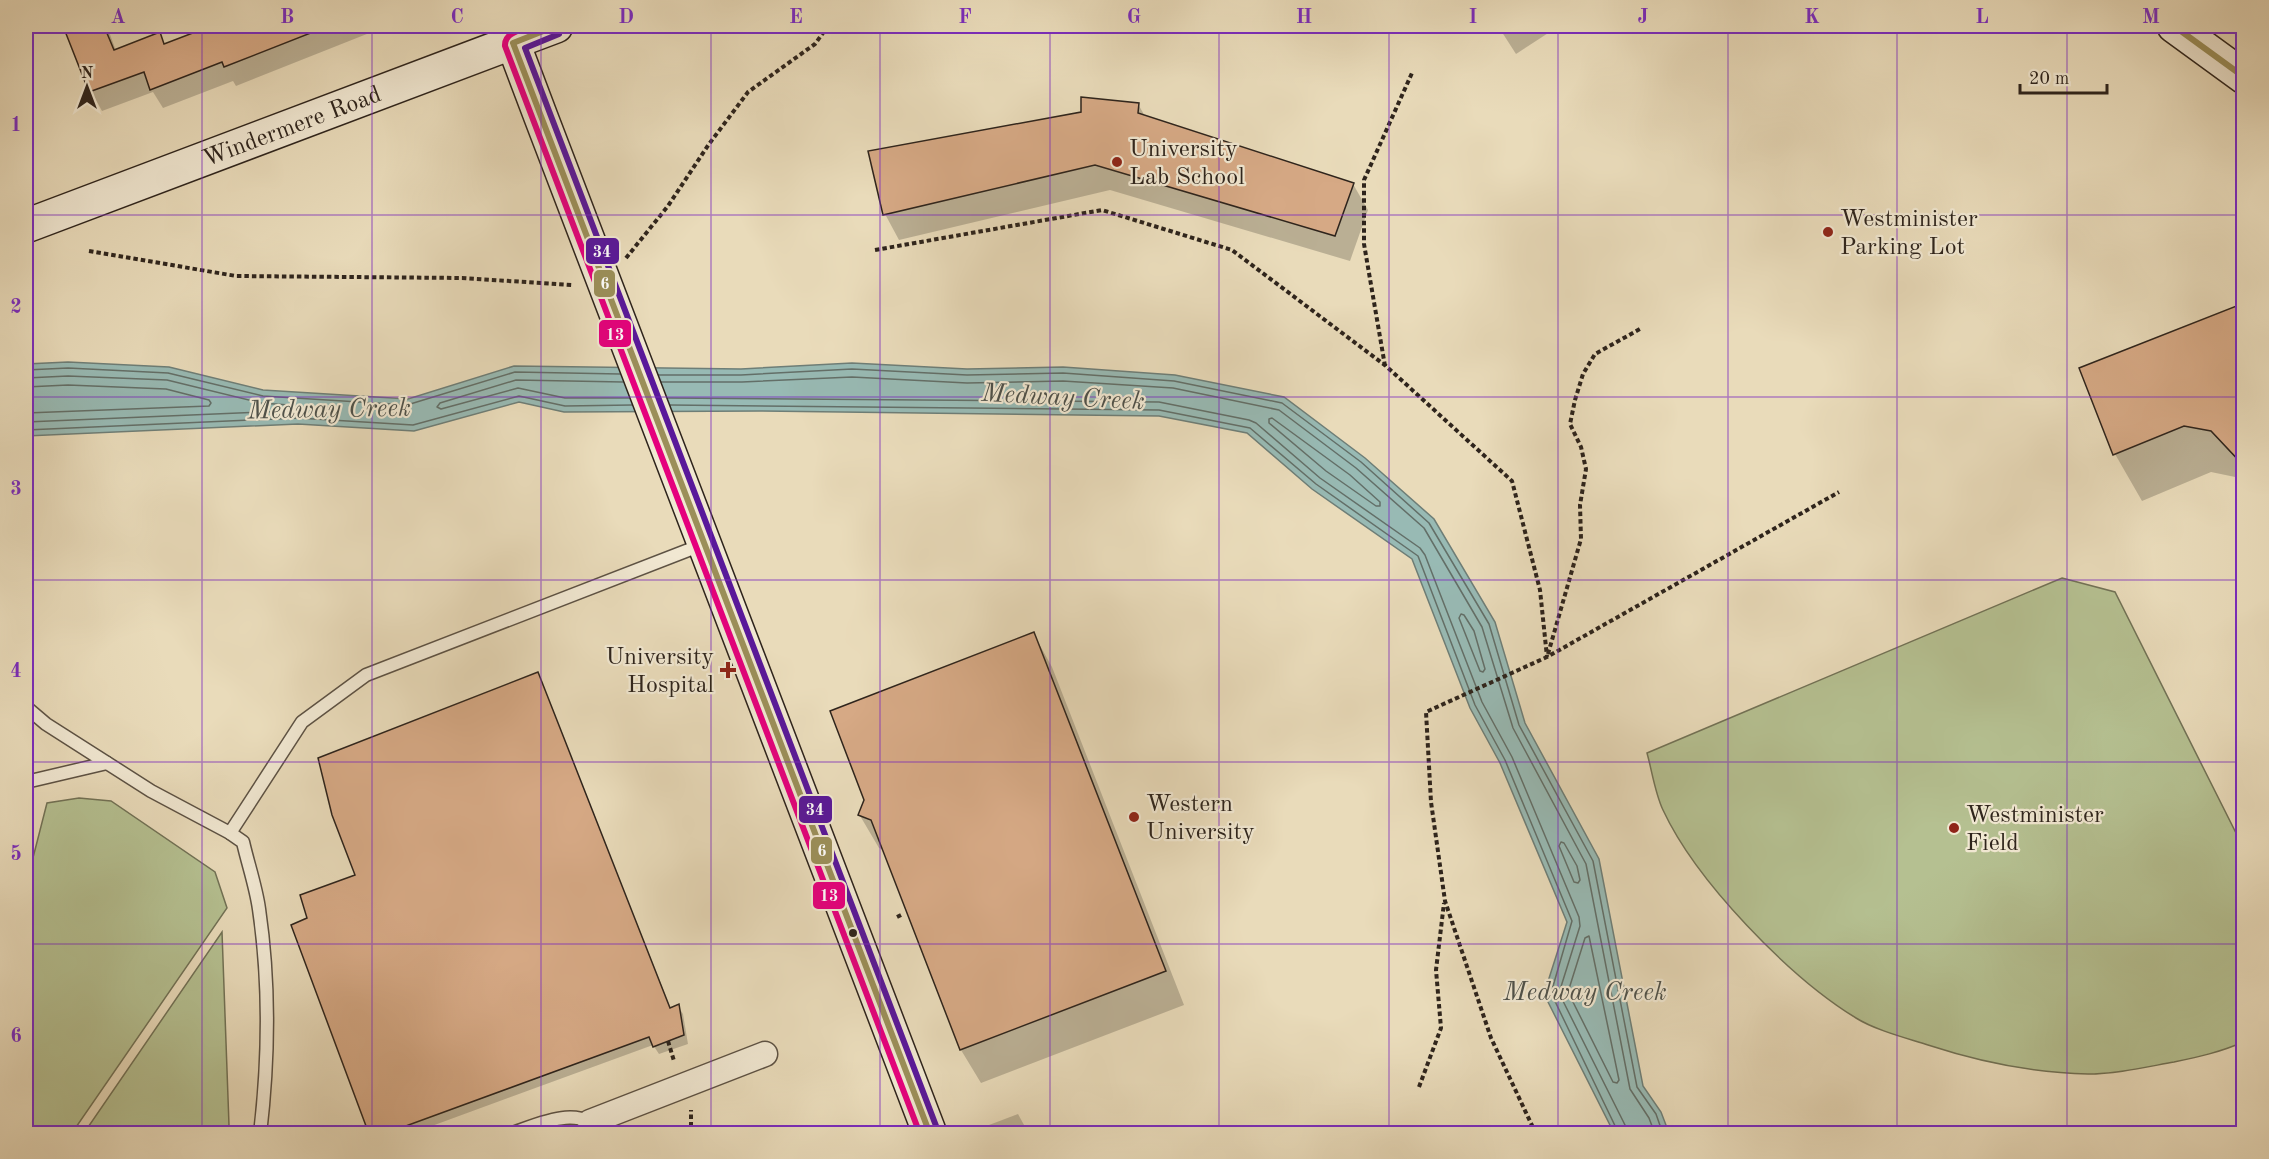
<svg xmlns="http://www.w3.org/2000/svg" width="2269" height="1159" font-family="'Old Standard TT',serif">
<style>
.green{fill:#b5c091;stroke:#727256;stroke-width:1.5}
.water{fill:#98bab4;stroke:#6e7e77;stroke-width:1.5}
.shadow{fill:#0003}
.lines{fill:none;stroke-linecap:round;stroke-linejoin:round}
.shore{stroke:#636f68;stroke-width:1.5}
.building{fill:#d6a985;stroke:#2e241c;stroke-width:1.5}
.lane-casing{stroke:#5d5244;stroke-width:15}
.street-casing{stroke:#5d5244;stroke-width:27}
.secondary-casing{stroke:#2e241c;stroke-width:36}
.path{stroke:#2e241c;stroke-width:4;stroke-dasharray:4.5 3;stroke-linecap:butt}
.lane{stroke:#f1e8d2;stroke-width:12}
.street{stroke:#f1e8d2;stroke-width:24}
.secondary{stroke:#f1e8d2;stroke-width:33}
.bus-1-casing{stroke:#f1e8d2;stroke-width:10}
.bus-2-casing{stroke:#f1e8d2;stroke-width:10}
.bus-3-casing{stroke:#f1e8d2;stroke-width:10}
.bus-1{stroke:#9b8f59;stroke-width:6}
.bus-2{stroke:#e5007d;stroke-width:6}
.bus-3{stroke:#59189a;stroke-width:6}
.grid{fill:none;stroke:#7b2cbf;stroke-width:1.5;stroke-opacity:0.55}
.poi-dot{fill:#8f2418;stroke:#f1e8d2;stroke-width:2}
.bus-dot{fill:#2e241c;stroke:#f1e8d2;stroke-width:2}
.labels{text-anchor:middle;stroke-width:4.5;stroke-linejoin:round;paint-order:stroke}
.street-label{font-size:24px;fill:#2e241c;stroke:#f1e8d2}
.poi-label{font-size:24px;fill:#2e241c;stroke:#f1e8d2;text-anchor:start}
.water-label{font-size:26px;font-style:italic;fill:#4e514a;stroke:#f1e8d2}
.line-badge{stroke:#f1e8d2;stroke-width:2}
.badge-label{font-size:16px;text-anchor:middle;font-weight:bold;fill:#fff}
.neatline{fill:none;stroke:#7b2cbf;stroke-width:2}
.grid-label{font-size:20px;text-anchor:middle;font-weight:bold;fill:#7b2cbf}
</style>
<rect width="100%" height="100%" fill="#e9dbba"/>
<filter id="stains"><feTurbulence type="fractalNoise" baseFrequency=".00333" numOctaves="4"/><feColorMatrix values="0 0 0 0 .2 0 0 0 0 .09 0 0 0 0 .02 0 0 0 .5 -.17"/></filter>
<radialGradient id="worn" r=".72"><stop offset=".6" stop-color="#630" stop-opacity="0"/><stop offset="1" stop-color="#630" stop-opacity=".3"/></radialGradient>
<!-- green -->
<g class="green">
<path d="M2062,578l53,14 128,255v195c-22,10 -45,15 -69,20 -28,5 -58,12 -86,12 -55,-1 -108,-12 -160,-29 -22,-7 -53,-15 -72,-27 -67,-41 -160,-137 -193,-208 -8,-17 -11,-39 -16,-57z"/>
<polygon points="79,798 111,801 215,872 227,908 72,1133 26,1133 26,885 47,803"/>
<polygon points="222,932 229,1125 222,1133 84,1133"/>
</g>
<!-- water -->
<polygon class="water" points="68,362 169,367 263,390 408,399 514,366 741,369 852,363 967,369 1063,367 1175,375 1284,397 1365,458 1434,519 1495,622 1525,723 1599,859 1643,1086 1661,1112 1669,1133 1614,1133 1544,994 1567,922 1500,763 1470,708 1412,559 1312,489 1247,433 1159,416 761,411 564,412 519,402 414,431 298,424 26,436 26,364"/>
<!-- shadow -->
<g class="shadow">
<polygon points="65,26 107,26 116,51 159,34 165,45 210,28 209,26 387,26 236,86 233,81 163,108 153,92 102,111 91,91"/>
<polygon points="1498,26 1559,26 1516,54"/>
<polygon points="1138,104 1146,118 1353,184 1368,210 1350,261 1110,190 899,240 885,214 1083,113"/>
<polygon points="2244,309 2244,481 2240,478 2211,472 2142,501 2115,454"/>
<polygon points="1033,633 1052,667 1184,1005 981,1083 961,1050 884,850 879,848 859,814 866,800"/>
<polygon points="538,674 671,1009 678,1006 683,1014 688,1044 659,1054 653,1045 410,1134 371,1134 309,919 357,876"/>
<polygon points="1018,1114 1029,1134 985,1134 989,1125"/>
</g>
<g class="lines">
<!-- shore -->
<g class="shore">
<polyline points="26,370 68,368 168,373 263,396 407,405 515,372 620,374"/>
<polyline points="658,375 741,375 852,369 967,375 1063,373 1174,381 1282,403 1361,462 1429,523 1489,624 1519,725 1593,861 1637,1087 1656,1114 1663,1134"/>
<polyline points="26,378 68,376 167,380 261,403 289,405 291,408 288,411 26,422"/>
<polyline points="623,382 516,380 440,403 437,407 441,409 518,388 565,398 629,398"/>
<polyline points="661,382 742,382 852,377 967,383 1063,381 1173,388 1279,410 1356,468 1424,528 1482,627 1513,728 1586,864 1630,1089 1649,1118 1655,1134"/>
<polyline points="26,387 68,385 166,389 209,400 211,403 209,406 26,413"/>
<polyline points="667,398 1159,402 1249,420 1256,423 1320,478 1420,548 1425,555 1482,702 1512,757 1579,917 1580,926 1559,993 1625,1125 1627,1134"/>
<polyline points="670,405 1159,410 1250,428 1316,484 1418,556 1475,705 1505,760 1572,921 1551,993 1619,1134"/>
<polygon points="1272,418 1350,475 1380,502 1380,506 1376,506 1326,471 1269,423 1269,419"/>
<polyline points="26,430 298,418 413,425 519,396 565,406 632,405"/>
<polygon points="1461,614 1464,615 1474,631 1485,669 1483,672 1480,671 1459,618"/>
<polygon points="1561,842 1564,843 1577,866 1580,880 1578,883 1574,882 1559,846"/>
<polygon points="1589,936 1619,1080 1617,1083 1613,1082 1568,992 1585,938"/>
</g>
</g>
<!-- building -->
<g class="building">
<polygon points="63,26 104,26 114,50 160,32 164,44 211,26 325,26 326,27 224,67 222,62 150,90 144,72 89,92"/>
<polygon points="1081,97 1139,103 1138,113 1354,183 1335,236 1095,165 883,215 868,151 1081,112"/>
<polygon points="2244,303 2244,466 2211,431 2184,426 2113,455 2079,368"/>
<polygon points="1034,632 1166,971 960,1050 871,820 858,815 864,800 830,711"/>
<polygon points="538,672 670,1008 679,1004 684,1035 653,1047 649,1037 384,1134 369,1134 291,925 307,918 300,895 355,875 332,815 318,758"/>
</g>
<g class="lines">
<!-- lane casing -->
<g class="lane-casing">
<g id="lane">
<path d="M26,707l20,17 105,67 79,42 13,9c5,22 13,45 16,67 11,75 10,149 1,225"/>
<polyline points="26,782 107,763"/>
<polyline points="230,833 302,722 366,675 704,544"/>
<path d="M510,1134c27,-9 72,-32 91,0"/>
</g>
</g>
<!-- street casing -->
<g class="street-casing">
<polyline id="street" points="590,1122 765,1054"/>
</g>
<!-- secondary casing -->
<g class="secondary-casing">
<g id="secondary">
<polyline points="2174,26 2244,77"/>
<path d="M513,43c137,364 279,726 417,1091"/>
<path id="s1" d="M26,226l530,-200"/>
</g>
</g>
<!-- path -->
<g class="path">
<polyline points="875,250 1102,210 1232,250 1386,366 1512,481 1540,590 1547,657"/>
<polyline points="89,251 236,276 462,278 572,285"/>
<polyline points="626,258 668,206 709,144 748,92 815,44 828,26"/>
<polyline points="1385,366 1364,244 1364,180 1412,73"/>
<polyline points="1548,654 1581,539 1580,505 1586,469 1581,447 1570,424 1575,400 1583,374 1595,354 1640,329"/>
<polyline points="897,917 903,914"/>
<polyline points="668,1041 674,1061"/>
<polyline points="1419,1087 1441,1028 1436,970 1444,903"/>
<polyline points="691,1134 691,1110"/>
<polyline points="1536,1134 1491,1038 1445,901 1431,802 1426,712 1547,657 1839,492"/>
</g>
<!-- lane -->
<use href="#lane" class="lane"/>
<!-- street -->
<use href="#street" class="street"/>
<!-- secondary -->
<use href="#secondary" class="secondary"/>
<!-- bus-1 casing -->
<g class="bus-1-casing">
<g id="bus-1">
<polyline points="556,26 513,43 930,1134"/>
<polyline points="2174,26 2244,77"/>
</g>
</g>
<!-- bus-2 casing -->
<g class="bus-2-casing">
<path id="bus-2" d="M533,26c-11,4 -29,6 -28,20l415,1088"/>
</g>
<!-- bus-3 casing -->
<g class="bus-3-casing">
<polyline id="bus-3" points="559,34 525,48 938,1131"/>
</g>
<!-- bus-1 -->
<use href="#bus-1" class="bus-1"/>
<!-- bus-2 -->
<use href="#bus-2" class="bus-2"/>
<!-- bus-3 -->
<use href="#bus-3" class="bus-3"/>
</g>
<!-- grid -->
<path class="grid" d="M202,26v1108M372,26v1108M541,26v1108M711,26v1108M880,26v1108M1050,26v1108M1219,26v1108M1389,26v1108M1558,26v1108M1728,26v1108M1897,26v1108M2067,26v1108M26,215h2218M26,397h2218M26,580h2218M26,762h2218M26,944h2218"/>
<!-- markers -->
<g class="poi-dot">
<circle cx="1117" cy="162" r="6"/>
<circle cx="1828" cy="232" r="6"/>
<path d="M725 661h6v6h6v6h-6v6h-6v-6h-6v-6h6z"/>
<circle cx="1134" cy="817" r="6"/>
<circle cx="1954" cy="828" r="6"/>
</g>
<circle class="bus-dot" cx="853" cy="933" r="5"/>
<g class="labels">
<!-- street labels -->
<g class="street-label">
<text dy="8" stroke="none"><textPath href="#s1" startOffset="284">Windermere Road</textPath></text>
</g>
<!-- poi labels -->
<g class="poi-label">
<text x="1129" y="156">University<tspan x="1129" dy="28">Lab School</tspan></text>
<text x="1840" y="226">Westminister<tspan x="1840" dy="28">Parking Lot</tspan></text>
<text x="714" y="664" text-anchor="end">University<tspan x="714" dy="28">Hospital</tspan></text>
<text x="1146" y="811">Western<tspan x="1146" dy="28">University</tspan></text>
<text x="1966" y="822">Westminister<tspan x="1966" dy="28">Field</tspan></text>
</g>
<!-- water labels -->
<g class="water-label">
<text transform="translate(1063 396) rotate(3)" y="9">Medway Creek</text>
<text transform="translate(329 408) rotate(-1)" y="9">Medway Creek</text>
<text x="1585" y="1000">Medway Creek</text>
</g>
</g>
<g class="line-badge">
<rect x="585" y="237" width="35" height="28" rx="6" fill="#59189a"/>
<rect x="593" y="269" width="23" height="29" rx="6" fill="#9b8f59"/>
<rect x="598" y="319" width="34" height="29" rx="6" fill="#e5007d"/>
<rect x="798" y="795" width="35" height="29" rx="6" fill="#59189a"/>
<rect x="810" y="836" width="23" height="29" rx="6" fill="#9b8f59"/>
<rect x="812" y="881" width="34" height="29" rx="6" fill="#e5007d"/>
</g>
<g class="badge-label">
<text x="602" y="257">34</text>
<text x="605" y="289">6</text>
<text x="615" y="340">13</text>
<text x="815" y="815">34</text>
<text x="822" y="856">6</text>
<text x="829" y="901">13</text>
</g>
<!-- margin -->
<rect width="2269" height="1159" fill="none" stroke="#e9dbba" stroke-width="66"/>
<!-- north arrow -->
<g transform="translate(87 87)" stroke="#f1e8d2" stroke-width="4.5" paint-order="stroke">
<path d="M0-4.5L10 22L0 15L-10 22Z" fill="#2e241c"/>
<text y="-9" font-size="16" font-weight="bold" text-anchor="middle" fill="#2e241c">N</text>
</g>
<!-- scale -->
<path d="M2020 84v9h87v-9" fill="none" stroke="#2e241c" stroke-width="3"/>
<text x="2029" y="84" font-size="18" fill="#2e241c" stroke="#f1e8d2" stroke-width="4.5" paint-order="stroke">20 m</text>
<rect x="33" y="33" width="2203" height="1093" class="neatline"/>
<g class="grid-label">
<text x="118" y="23">A</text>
<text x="287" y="23">B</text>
<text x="457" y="23">C</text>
<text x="626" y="23">D</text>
<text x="796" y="23">E</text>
<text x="965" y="23">F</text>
<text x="1134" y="23">G</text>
<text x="1304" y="23">H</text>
<text x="1473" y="23">I</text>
<text x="1643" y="23">J</text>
<text x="1812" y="23">K</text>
<text x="1982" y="23">L</text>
<text x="2151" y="23">M</text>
<text x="16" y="131">1</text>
<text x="16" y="313">2</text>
<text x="16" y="495">3</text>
<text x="16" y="677">4</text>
<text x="16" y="860">5</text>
<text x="16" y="1042">6</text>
</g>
<rect width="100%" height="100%" filter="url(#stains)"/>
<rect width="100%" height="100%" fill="url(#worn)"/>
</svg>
